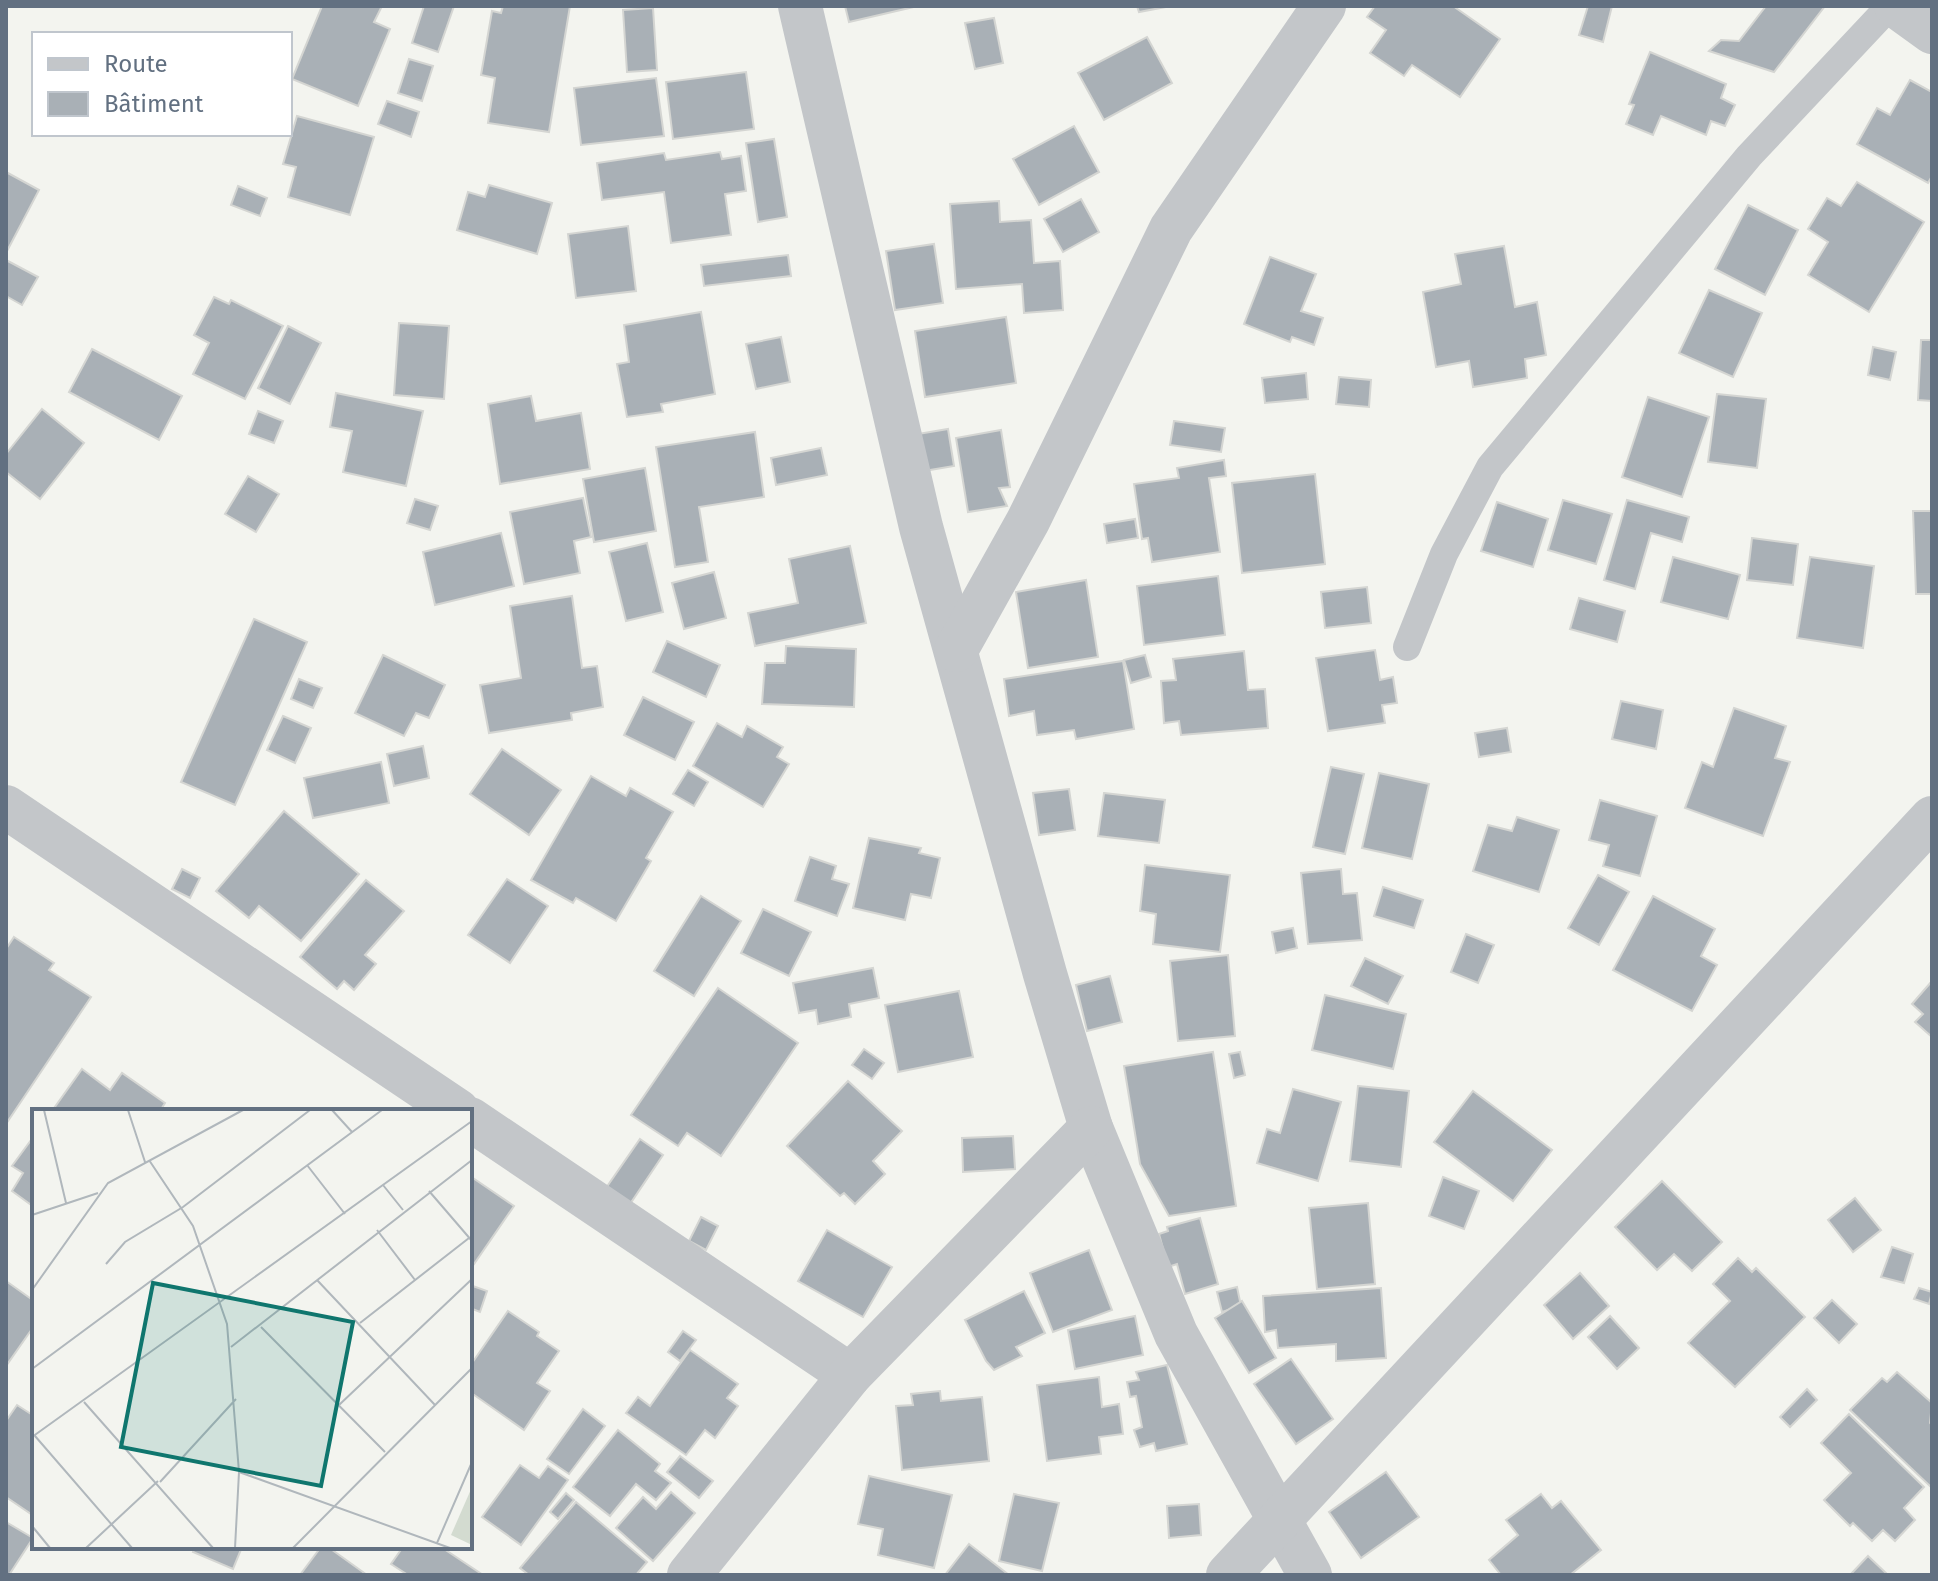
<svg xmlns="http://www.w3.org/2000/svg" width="1938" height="1581" font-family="'Fira Sans',sans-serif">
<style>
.building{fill:#a9b0b6;stroke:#d4d5d2;stroke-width:2}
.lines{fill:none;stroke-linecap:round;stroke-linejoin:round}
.lane{stroke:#c3c6c9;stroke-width:28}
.street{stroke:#c3c6c9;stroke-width:44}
.inset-road{fill:none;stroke:#b0b7bc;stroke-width:2}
.view{fill:#0f766e;fill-opacity:0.15;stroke:#0f766e;stroke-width:4}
.inset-edge{fill:none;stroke:#627081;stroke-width:4}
</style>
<rect width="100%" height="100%" fill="#f3f4ef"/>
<!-- building -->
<g class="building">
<polygon points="322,6 382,6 374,22 390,29 358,106 292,79"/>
<polygon points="424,6 454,6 438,52 412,43"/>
<polygon points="503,6 570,6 549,132 488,123 495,78 481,75 492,11 501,13"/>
<polygon points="845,6 918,6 849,22"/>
<polygon points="1137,6 1171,6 1139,12"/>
<polygon points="1375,6 1453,6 1500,39 1460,97 1412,65 1404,76 1370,53 1386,30 1367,17"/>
<polygon points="1588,6 1612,6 1603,42 1579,35"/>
<polygon points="1766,6 1825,6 1774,72 1709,51 1721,40 1739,41"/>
<polygon points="653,8 657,70 627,72 623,10"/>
<polygon points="994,18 1003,63 975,69 965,23"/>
<polygon points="1147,37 1172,83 1104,120 1078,73"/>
<polygon points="1650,52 1726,84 1721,98 1735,105 1725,126 1711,121 1706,135 1661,116 1653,135 1626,124 1634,105 1629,104"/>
<polygon points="409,59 433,66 422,101 398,93"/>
<polygon points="746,72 754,129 673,139 666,82"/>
<polygon points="656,78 664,136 581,145 574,88"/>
<polygon points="1910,80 1932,92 1932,176 1928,183 1857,144 1877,108 1890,115"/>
<polygon points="387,101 419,112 411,137 378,124"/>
<polygon points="297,116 374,137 350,215 288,197 296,167 283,164"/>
<polygon points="1074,126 1099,172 1039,205 1013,159"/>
<polygon points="774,139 787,217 758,222 746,143"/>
<polygon points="720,152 722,159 741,156 746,191 725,194 731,235 671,243 664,192 602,200 597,163 664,153 666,160"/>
<polygon points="6,172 39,190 6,253"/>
<polygon points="1857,182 1924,222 1869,312 1808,275 1828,242 1808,229 1827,198 1841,206"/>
<polygon points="489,185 552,203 537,254 457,230 468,192 485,197"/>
<polygon points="238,186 267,198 260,216 231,205"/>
<polygon points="1081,199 1099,232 1063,252 1044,219"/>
<polygon points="999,201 1000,222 1031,220 1034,263 1060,261 1063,310 1024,313 1022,284 956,289 950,204"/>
<polygon points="1748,205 1798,230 1765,295 1715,269"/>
<polygon points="628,226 636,291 576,298 568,234"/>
<polygon points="934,244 943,303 895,310 886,251"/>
<polygon points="1504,246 1515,307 1537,302 1546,355 1525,359 1527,378 1473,387 1469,361 1436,367 1423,292 1461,284 1455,254"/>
<polygon points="788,255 791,276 704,286 701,265"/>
<polygon points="1270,257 1316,274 1301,311 1323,318 1314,345 1292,337 1290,342 1244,324"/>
<polygon points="6,260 38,277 22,305 6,296"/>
<polygon points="1709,290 1762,313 1733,377 1679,353"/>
<polygon points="214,297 229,304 231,300 283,326 245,399 193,374 209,343 194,335"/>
<polygon points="701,312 715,394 661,404 663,412 627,417 617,364 629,362 624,325"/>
<polygon points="1006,317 1016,383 925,397 915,331"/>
<polygon points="399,323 449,326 444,399 394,395"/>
<polygon points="288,326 321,343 290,404 258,388"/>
<polygon points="781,337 790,382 756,389 746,344"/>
<polygon points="1921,340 1932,340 1932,401 1918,400"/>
<polygon points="1873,347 1896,352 1890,380 1868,375"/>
<polygon points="92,349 182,396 159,440 69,392"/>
<polygon points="1306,373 1308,399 1265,403 1262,378"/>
<polygon points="1339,377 1371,380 1369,407 1336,404"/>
<polygon points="336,393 423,411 406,486 343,472 352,431 330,427"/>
<polygon points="1717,394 1766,399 1757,468 1708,462"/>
<polygon points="531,396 536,421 581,413 590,469 500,484 488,404"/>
<polygon points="1648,397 1709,417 1682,497 1622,477"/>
<polygon points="42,409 84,443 40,499 6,472 6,454"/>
<polygon points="258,411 283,421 274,443 249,434"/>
<polygon points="1174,421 1225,428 1221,452 1170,445"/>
<polygon points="948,429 954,466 918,472 912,435"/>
<polygon points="1001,430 1010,487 999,488 1007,506 968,512 956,438"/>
<polygon points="755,432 764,497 699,507 708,562 675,567 656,447"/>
<polygon points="821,448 827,475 776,485 771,458"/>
<polygon points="1224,460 1226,476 1209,478 1220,552 1152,562 1148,538 1142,539 1134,484 1179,478 1177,468"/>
<polygon points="645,468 656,531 594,542 583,479"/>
<polygon points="1315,474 1325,564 1242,573 1232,483"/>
<polygon points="248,476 279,494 256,532 225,514"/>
<polygon points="583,498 591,537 574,541 580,573 524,584 510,512"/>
<polygon points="415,499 438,506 430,530 407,523"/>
<polygon points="1563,500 1612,514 1596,564 1548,550"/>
<polygon points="1627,500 1689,517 1682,542 1651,533 1635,589 1604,580"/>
<polygon points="1497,502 1548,519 1533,567 1481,551"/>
<polygon points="1913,511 1932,511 1932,594 1916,594"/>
<polygon points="1135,519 1138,538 1107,543 1104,524"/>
<polygon points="501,533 514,586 435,605 423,552"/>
<polygon points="1752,538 1798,544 1793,585 1747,580"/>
<polygon points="647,543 663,612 626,621 609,552"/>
<polygon points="850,546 866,623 755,646 748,613 798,603 789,559"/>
<polygon points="1673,557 1740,575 1728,619 1661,602"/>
<polygon points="1810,557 1874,566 1863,648 1797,638"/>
<polygon points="714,572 726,618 684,629 672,583"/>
<polygon points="1218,576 1225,635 1144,645 1137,586"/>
<polygon points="1086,580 1098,657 1028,668 1016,592"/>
<polygon points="1367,587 1371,623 1325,628 1321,592"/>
<polygon points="572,596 582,668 597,666 603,707 571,713 572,720 489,733 480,685 521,678 510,606"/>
<polygon points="1579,598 1625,611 1617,642 1570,629"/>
<polygon points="254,619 307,642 235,805 181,782"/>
<polygon points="667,641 720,665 706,697 653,672"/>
<polygon points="786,646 856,649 854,707 762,704 765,663 785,663"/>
<polygon points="1375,650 1380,680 1393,677 1397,703 1382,705 1385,723 1328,731 1316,658"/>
<polygon points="1244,651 1248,690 1265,689 1268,728 1181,735 1179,721 1164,723 1161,681 1176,680 1173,659"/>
<polygon points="383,655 445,685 429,718 416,713 404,736 355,713"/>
<polygon points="1145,655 1151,677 1131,683 1124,660"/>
<polygon points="1123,661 1134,729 1076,739 1074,730 1037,735 1034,711 1009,716 1004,679"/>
<polygon points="299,679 322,688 313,708 291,699"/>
<polygon points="643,697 694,722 675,760 624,735"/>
<polygon points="1621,701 1663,710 1656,749 1612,739"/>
<polygon points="1734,708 1786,726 1775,758 1790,762 1763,836 1685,808 1702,762 1713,767"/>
<polygon points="283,716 311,728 295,763 267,750"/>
<polygon points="717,723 742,737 747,726 783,747 777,757 789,764 763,807 693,766"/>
<polygon points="1507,728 1511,752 1479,757 1475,733"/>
<polygon points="423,746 429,778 394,786 387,754"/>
<polygon points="502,749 561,790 529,835 470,794"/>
<polygon points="381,762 389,803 313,818 304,778"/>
<polygon points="1331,767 1364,774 1345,854 1313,847"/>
<polygon points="688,770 708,782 694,806 673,794"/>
<polygon points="1379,773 1429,784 1412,859 1362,848"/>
<polygon points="591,776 626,796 630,788 673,812 646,858 651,861 616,921 576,898 573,903 531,880"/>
<polygon points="1069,789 1075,830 1039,835 1033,793"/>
<polygon points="1104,793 1165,800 1159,843 1098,836"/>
<polygon points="1600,800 1657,816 1640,876 1603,866 1609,845 1589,840"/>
<polygon points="284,811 359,874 301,941 259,906 249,918 216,891"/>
<polygon points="1517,817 1559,830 1539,892 1473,871 1488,825 1512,831"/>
<polygon points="869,838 921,848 919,853 940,858 931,898 911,894 905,920 853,908"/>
<polygon points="810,857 836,866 832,879 849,884 837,916 795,901"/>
<polygon points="1145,865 1230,875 1220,952 1153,944 1156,914 1140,911"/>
<polygon points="182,869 200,878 190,898 172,889"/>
<polygon points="1341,869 1343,894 1357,893 1362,940 1308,944 1301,873"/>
<polygon points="1598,875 1629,892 1599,945 1568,928"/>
<polygon points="507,879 548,906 510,963 468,935"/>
<polygon points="366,880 404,911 365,955 376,964 354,990 344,981 337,989 300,957"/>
<polygon points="1383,887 1423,900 1414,928 1374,916"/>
<polygon points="701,896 741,921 694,996 654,971"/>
<polygon points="1653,896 1715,929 1701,956 1717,965 1692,1011 1613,970"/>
<polygon points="763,909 811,932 789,976 741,953"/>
<polygon points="1293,928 1297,948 1276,953 1272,932"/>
<polygon points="1466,934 1494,945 1478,983 1451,972"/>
<polygon points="14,937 54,963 49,970 91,997 6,1124 6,949"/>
<polygon points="1228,955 1235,1036 1178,1041 1170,961"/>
<polygon points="1365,958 1403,976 1388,1004 1351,986"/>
<polygon points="873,968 879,998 849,1004 851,1017 818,1024 816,1010 799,1013 793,983"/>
<polygon points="1110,976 1122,1022 1087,1031 1076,985"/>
<polygon points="1932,981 1932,1037 1915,1022 1923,1014 1912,1004"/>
<polygon points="718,988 798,1043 721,1156 687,1133 678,1146 631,1115"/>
<polygon points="959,991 973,1057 898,1072 885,1005"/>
<polygon points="1325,995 1406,1014 1393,1069 1312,1050"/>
<polygon points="864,1049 884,1063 872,1079 852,1065"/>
<polygon points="1213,1052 1236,1206 1169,1216 1140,1164 1124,1066"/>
<polygon points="1240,1052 1245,1075 1234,1078 1229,1054"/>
<polygon points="82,1069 110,1090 122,1073 165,1103 160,1111 52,1111"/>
<polygon points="848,1081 902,1131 873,1161 885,1174 855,1204 844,1193 840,1196 787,1146"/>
<polygon points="1358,1086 1409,1091 1401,1167 1350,1161"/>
<polygon points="1293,1089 1341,1102 1318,1181 1257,1163 1267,1129 1280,1133"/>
<polygon points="1473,1091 1552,1150 1513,1201 1434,1142"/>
<polygon points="34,1136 34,1207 12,1191 23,1173 12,1166"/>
<polygon points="1013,1136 1015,1169 963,1172 962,1138"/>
<polygon points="640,1139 663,1155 630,1204 606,1188"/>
<polygon points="470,1176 514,1206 474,1264 470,1261"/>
<polygon points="1443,1177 1479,1191 1464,1229 1429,1216"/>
<polygon points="1662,1181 1722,1242 1692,1271 1674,1254 1657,1270 1615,1227"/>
<polygon points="1855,1198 1881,1230 1853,1252 1828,1220"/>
<polygon points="1368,1203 1375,1284 1317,1289 1309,1208"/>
<polygon points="701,1217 718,1226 706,1250 689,1241"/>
<polygon points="1200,1218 1218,1284 1185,1294 1177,1264 1168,1267 1159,1234 1168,1231 1167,1227"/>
<polygon points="827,1230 892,1267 863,1317 798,1281"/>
<polygon points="1892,1247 1913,1254 1904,1283 1881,1277"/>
<polygon points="1089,1250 1112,1310 1053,1332 1030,1273"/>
<polygon points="1738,1258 1752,1272 1756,1268 1805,1317 1735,1387 1688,1343 1730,1301 1713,1284"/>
<polygon points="1580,1273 1609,1306 1573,1339 1544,1305"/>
<polygon points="6,1281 34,1301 34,1326 6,1366"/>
<polygon points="470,1285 487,1291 480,1312 470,1308"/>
<polygon points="1237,1287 1241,1306 1222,1312 1217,1292"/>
<polygon points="1381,1288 1386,1358 1336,1361 1336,1344 1278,1348 1276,1330 1265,1332 1263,1296"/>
<polygon points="1919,1288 1932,1292 1929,1304 1914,1299"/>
<polygon points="1024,1291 1045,1333 1016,1347 1022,1356 994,1370 986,1361 965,1320"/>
<polygon points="1832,1300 1857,1324 1839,1343 1814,1318"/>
<polygon points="1242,1301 1276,1358 1249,1373 1215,1318"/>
<polygon points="508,1311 539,1332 537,1336 559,1351 537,1383 550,1391 524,1430 470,1392 470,1366"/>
<polygon points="1135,1316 1143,1355 1075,1369 1068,1330"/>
<polygon points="1610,1316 1639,1348 1617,1369 1588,1337"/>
<polygon points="683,1331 696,1340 680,1361 668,1352"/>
<polygon points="690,1350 738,1384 727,1398 738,1406 715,1438 705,1430 686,1455 626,1413 638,1397 650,1406"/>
<polygon points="1291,1359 1333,1419 1296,1444 1254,1384"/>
<polygon points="1167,1365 1187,1444 1156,1451 1154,1443 1140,1447 1134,1430 1142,1427 1136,1396 1130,1397 1127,1382 1139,1380 1136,1372"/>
<polygon points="1897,1372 1932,1403 1930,1423 1932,1425 1932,1488 1850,1410 1882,1378 1887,1382"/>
<polygon points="1099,1377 1102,1407 1119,1404 1123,1434 1099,1437 1101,1454 1047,1461 1037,1385"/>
<polygon points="1807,1389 1817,1400 1790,1427 1780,1417"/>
<polygon points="940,1391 941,1401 982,1397 989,1461 902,1470 896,1406 913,1405 911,1394"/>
<polygon points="17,1405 34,1416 34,1516 6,1497 6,1421"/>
<polygon points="583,1409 605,1426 569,1474 547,1459"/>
<polygon points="1849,1414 1924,1487 1904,1508 1915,1520 1895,1541 1883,1530 1872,1541 1853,1523 1850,1526 1824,1500 1851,1473 1821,1443"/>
<polygon points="618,1430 660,1464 655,1471 671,1483 656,1500 636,1484 610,1516 573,1487"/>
<polygon points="680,1456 713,1481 699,1498 667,1472"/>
<polygon points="520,1465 539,1478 548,1466 568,1480 521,1545 482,1517"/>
<polygon points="1386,1472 1419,1517 1361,1558 1329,1512"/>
<polygon points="869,1476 952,1495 934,1568 878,1555 883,1529 858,1524"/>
<polygon points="671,1492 695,1513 653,1561 616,1528 643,1497 656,1509"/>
<polygon points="566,1493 574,1500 558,1519 550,1512"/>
<polygon points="1014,1494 1059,1503 1042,1571 999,1561"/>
<polygon points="1541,1494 1552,1508 1561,1501 1601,1550 1570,1575 1501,1575 1489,1560 1518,1535 1506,1520"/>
<polygon points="576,1502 647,1562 636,1575 529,1575 520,1568"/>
<polygon points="1199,1504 1201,1535 1169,1538 1167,1506"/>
<polygon points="6,1522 33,1538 9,1575 6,1575"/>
<polygon points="969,1544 1009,1575 945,1575"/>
<polygon points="195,1547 242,1547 233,1569 193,1552"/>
<polygon points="321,1547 328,1547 367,1575 300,1575"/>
<polygon points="403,1547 441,1547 483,1575 408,1575 391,1564"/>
<polygon points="1868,1556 1888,1575 1850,1575"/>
</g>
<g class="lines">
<!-- lane -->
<polyline class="lane" points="1407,647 1444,554 1490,467 1749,156 1890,6"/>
<!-- street -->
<g class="street">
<polyline points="800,6 921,527 1045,974 1091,1128 1176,1334 1310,1575"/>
<polyline points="1896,6 1932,32"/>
<polyline points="956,650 1028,521 1171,229 1324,6"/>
<polyline points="6,807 458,1111"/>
<polyline points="470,1119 850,1375"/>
<polyline points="689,1575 850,1375 1091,1128"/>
<polyline points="1228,1575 1932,818"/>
</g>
</g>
<!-- overview -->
<g transform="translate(32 1109)">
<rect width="440" height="440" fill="#f3f4ef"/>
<path d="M440,378v58l-21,-10z" fill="#d3dbd0"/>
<path class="inset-road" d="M12,1l22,93M96,1l17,52M300,1l20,22M117,51l44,66 34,98 12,148 -4,76M275,56l38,49M351,76l20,25M397,82l43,50M0,106l66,-22M345,121l38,50M74,155l19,-22 58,-35 127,-97M285,171l118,125M0,181l76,-107 135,-73M328,214l109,-85M229,218l124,125M199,238l241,-187M0,260l350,-259M52,293l129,146M307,296l133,-126M3,327l97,112M0,328l440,-316M207,363l211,76M128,373l76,-83M0,417l18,22M405,434l35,-81M54,439l72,-67M261,439l179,-180"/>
<path class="view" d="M121,174l200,39 -32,164 -200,-39z"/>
<rect width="440" height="440" class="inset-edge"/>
</g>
<!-- border -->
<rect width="1938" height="1581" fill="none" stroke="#627081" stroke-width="16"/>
<!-- legend -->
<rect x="32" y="32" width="260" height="104" fill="#ffffff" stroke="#c0c6cd" stroke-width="2"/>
<rect x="48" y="58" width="40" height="12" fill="#c3c6c9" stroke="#c0c6cd" stroke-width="2"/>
<text x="104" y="72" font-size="24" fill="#627081">Route</text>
<rect x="48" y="92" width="40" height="24" fill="#a9b0b6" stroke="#c0c6cd" stroke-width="2"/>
<text x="104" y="112" font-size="24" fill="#627081">Bâtiment</text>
</svg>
